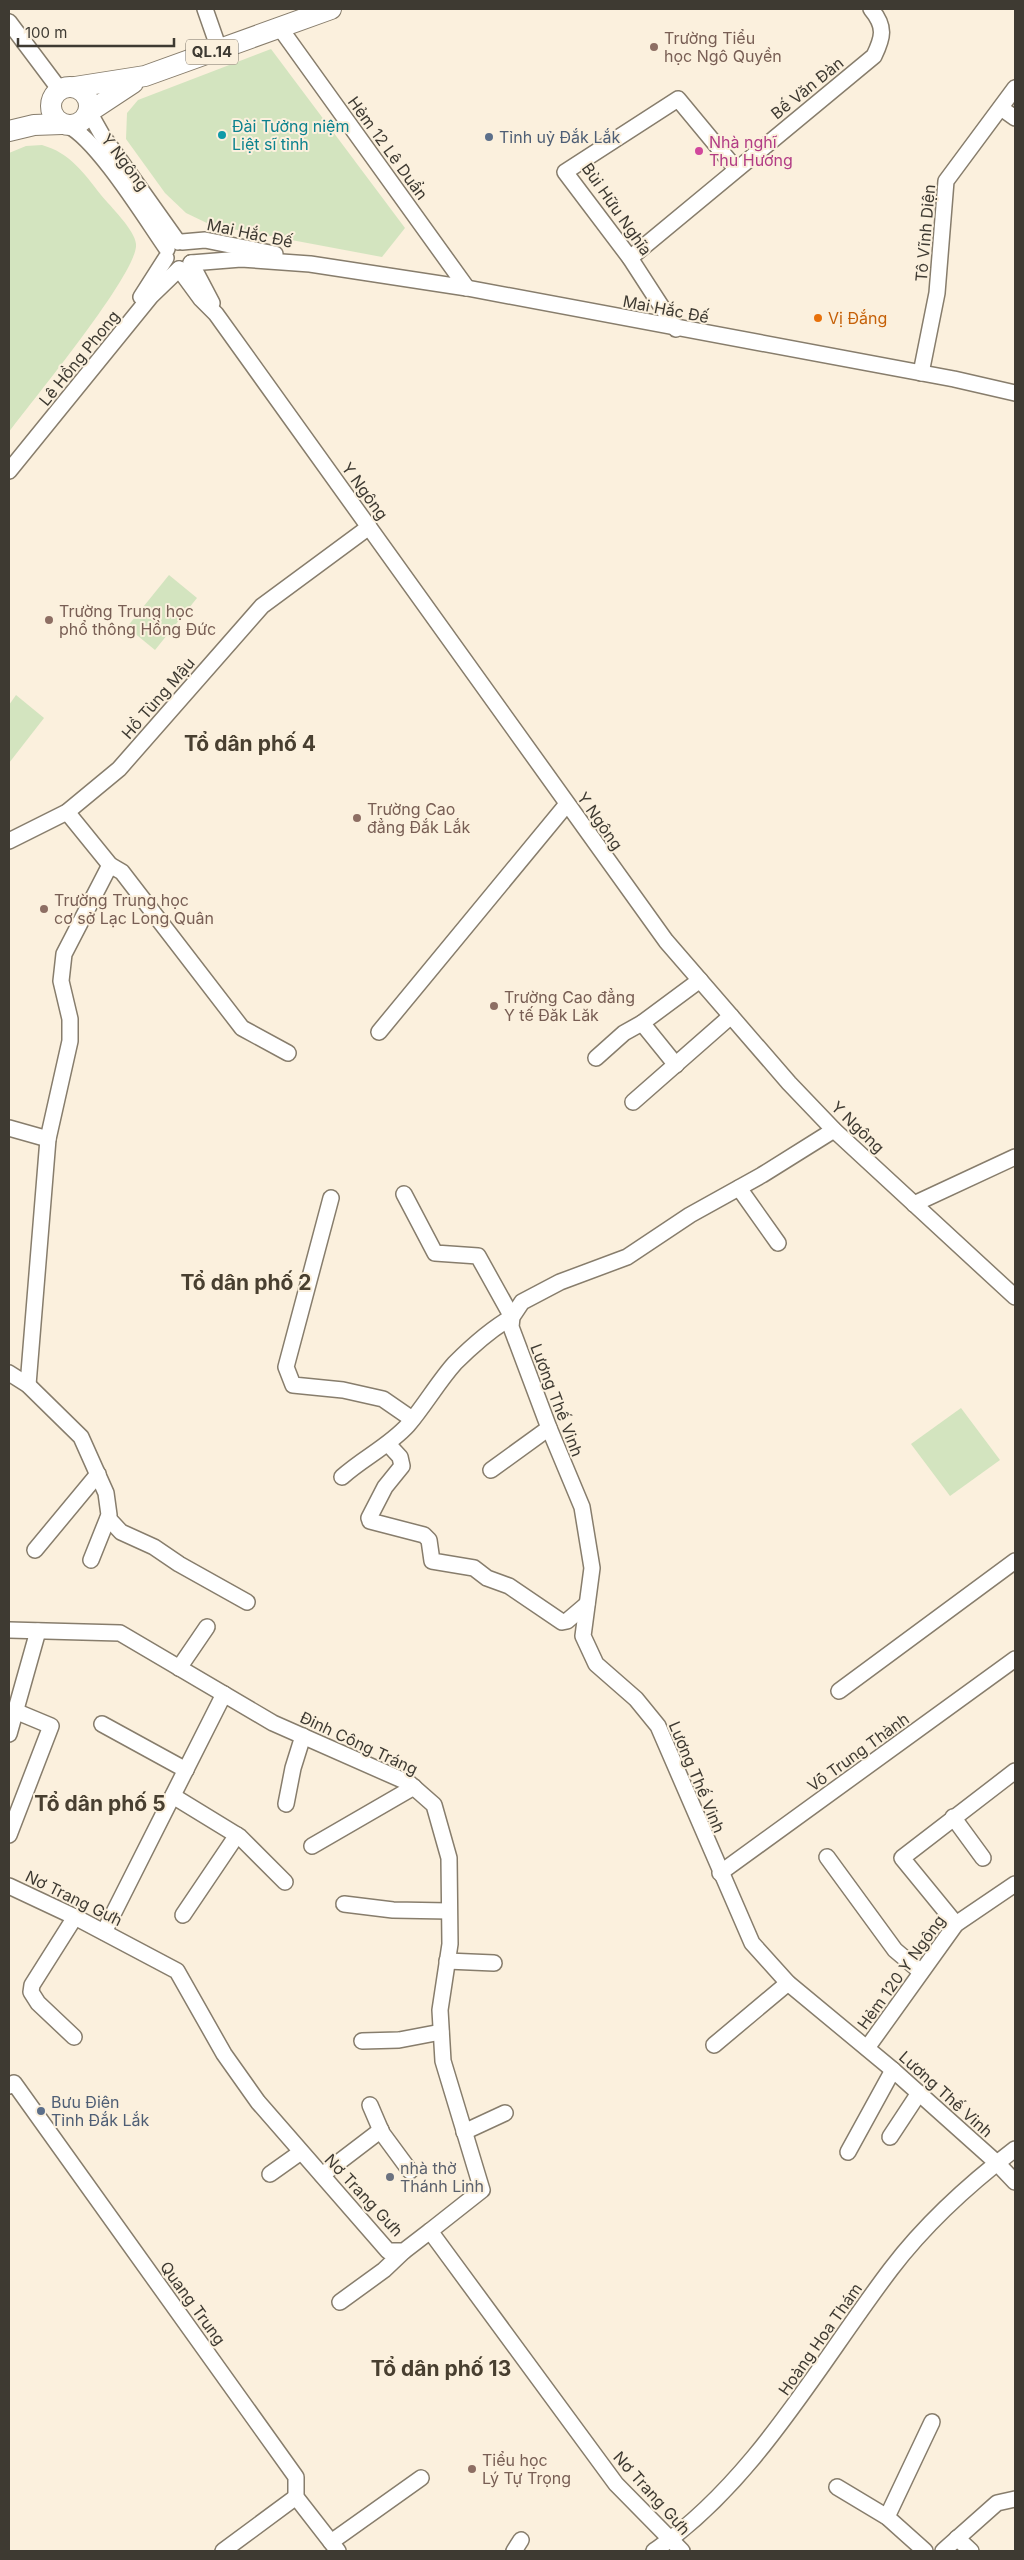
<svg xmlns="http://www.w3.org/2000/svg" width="1024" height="2560" font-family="Inter,sans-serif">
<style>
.green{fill:#d3e4bf}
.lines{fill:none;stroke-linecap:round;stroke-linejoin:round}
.minor-casing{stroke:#877d6c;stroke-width:18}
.major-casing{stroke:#877d6c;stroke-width:22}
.minor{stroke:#fff;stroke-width:15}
.major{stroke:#fff;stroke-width:20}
.education-dot{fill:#8d6e63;stroke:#fbf0dd;stroke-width:2}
.culture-dot{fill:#0f9aa8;stroke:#fbf0dd;stroke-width:2}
.service-dot{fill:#5c6f8a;stroke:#fbf0dd;stroke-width:2}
.hotel-dot{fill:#d1479c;stroke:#fbf0dd;stroke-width:2}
.food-dot{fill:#e8710a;stroke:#fbf0dd;stroke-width:2}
.worship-dot{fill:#6b7280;stroke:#fbf0dd;stroke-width:2}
.labels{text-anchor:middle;stroke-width:4;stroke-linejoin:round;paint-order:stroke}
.shield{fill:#fbf0dd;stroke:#777165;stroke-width:1}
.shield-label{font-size:15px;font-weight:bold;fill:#3e3a32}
.education-label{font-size:16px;fill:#785e54;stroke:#fbf0dd;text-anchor:start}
.street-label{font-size:16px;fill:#3e3a32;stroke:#fbf0dd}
.culture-label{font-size:16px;fill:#0d838f;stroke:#fbf0dd;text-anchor:start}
.service-label{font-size:16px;fill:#4e5e75;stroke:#fbf0dd;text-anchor:start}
.hotel-label{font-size:16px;fill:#b23c85;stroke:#fbf0dd;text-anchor:start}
.food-label{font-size:16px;fill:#c56008;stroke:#fbf0dd;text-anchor:start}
.worship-label{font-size:16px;fill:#5b616d;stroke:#fbf0dd;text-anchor:start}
.district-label{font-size:21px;font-weight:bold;fill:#483f30;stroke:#fbf0dd}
</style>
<rect width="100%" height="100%" fill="#fbf0dd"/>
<!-- green -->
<g class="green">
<polygon points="271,49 405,228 382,257 211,225 186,213 165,193 126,139 127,113 138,100"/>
<path d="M42,145c28,8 41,27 59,50 9,11 34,35 35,49 3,28 -105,158 -127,188v-279l17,-7z"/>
<polygon points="169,575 197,598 155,650 127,627"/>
<polygon points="16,695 44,718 9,763 9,705"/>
<polygon points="961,1408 1000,1460 950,1496 911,1444"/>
</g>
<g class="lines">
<!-- minor casing -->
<g class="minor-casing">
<g id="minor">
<polyline points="205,9 219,49"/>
<polyline points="9,22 60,90"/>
<polyline points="280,28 467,288"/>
<polyline points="1001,108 1015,118"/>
<polyline points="89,112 102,135 178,242"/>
<path d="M67,125c30,14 79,94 100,124"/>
<polyline points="182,242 205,240 275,254"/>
<path d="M630,258l244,-202c9,-19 12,-29 -3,-47"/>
<polyline points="191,263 241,259 310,264 467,288 954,379 1015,393"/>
<polyline points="191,263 212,303"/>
<polyline points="179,269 201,299 216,314 666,941 789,1083 834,1130 1015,1297"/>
<polyline points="141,297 166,258"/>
<polyline points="676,329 630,258 565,172 678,99 736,169"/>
<polyline points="921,373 937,293 946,181 1015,88"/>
<polyline points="9,471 151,296 179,269"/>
<polyline points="67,812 110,865 122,872 242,1028 288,1053"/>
<polyline points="9,841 67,812 119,769 262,606 369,527"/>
<polyline points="379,1032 567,804"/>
<polyline points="596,1058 624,1033 642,1023"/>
<polyline points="676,1065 642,1023 700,980"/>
<polyline points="633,1102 731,1016"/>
<polyline points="9,1128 48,1139"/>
<polyline points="834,1130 762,1175 690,1215 627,1257 560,1282 522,1302 512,1317 511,1327 549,1428 582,1507 592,1568 583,1636 596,1664 636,1699 658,1726 752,1943 788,1983 893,2070 997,2163 1015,2182"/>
<polyline points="739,1188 778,1243"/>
<polyline points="331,1198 286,1367 293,1385 343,1390 383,1399 412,1419"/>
<polyline points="914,1204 1015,1157"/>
<polyline points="9,1373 28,1385 81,1437 106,1493 109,1515 91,1560"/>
<polyline points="28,1385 48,1139 70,1041 70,1019 61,981 64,954 110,865"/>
<polyline points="388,1444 400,1457 402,1466 385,1487 369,1518 370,1521 424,1535 429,1540 432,1561 474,1568 487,1578 509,1586 562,1622 567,1621 587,1604"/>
<polyline points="491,1470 549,1428"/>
<path d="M342,1477c21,-19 47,-31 66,-52 17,-20 30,-43 47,-62 17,-17 36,-34 57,-46l-34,-61 -43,-3 -31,-59"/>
<polyline points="108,1518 121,1532 154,1547 179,1564 247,1602"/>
<polyline points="35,1550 98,1474"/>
<polyline points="9,1630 120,1633 273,1723 409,1783 434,1805 449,1858 450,1944 440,2010 443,2061 482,2190 430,2231"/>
<polyline points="179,1668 207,1627"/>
<polyline points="839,1691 1015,1561"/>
<polyline points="102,1724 186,1770"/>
<polyline points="9,1734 38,1631"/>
<polyline points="173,1796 240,1837 285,1882"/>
<polyline points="286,1804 293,1768 303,1736"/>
<polyline points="953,1817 983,1858"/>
<polyline points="9,1835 51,1726 15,1711"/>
<polyline points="312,1846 414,1787"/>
<polyline points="827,1857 895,1950 921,1972"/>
<polyline points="720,1873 1015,1659"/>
<polyline points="9,1886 75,1917 177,1971 224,2054 258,2102 388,2251 404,2251 430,2231 616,2484 682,2551"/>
<polyline points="344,1904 393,1910 449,1911"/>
<polyline points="183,1915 237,1835"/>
<polyline points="956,1924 902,1858 1015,1771"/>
<polyline points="104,1932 224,1694"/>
<polyline points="447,1961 494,1963"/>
<polyline points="74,2037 38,2003 31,1992 32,1985 75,1917"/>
<polyline points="362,2041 399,2040 441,2032"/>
<polyline points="714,2045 788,1983"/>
<polyline points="867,2048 956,1924 1015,1884"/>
<polyline points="9,2086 14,2083 296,2477 296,2497 338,2551"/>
<polyline points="370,2105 382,2133 410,2171"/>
<polyline points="464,2132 505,2113"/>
<polyline points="890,2137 919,2093"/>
<polyline points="848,2152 893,2070"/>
<polyline points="270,2174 301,2152"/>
<polyline points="322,2175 381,2130"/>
<polyline points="340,2302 384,2270 404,2251"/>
<polyline points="837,2487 887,2517 925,2551"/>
<polyline points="887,2517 932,2422"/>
<polyline points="957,2538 971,2551"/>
<polyline points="331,2542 421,2478"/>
<polyline points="223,2551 296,2497"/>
<polyline points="514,2551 521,2540"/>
<path d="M654,2551c101,-69 164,-186 237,-282 35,-46 78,-85 124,-120"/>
<polyline points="943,2551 997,2503 1015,2499"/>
</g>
</g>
<!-- major casing -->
<g class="major-casing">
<g id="major">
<circle cx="70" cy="106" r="19"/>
<polyline points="75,87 145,76 331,9"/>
<polyline points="89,112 133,83"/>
<polyline points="9,131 34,125 62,124"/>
</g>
</g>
<!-- minor -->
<use href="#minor" class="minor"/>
<!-- major -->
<use href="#major" class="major"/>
</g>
<!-- markers -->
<g class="education-dot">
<circle cx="654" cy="47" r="5"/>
<circle cx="49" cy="620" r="5"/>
<circle cx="357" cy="818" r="5"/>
<circle cx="44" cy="909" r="5"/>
<circle cx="494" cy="1006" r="5"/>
<circle cx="472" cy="2469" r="5"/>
</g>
<circle class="culture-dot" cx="222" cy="135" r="5"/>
<g class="service-dot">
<circle cx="489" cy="137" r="5"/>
<circle cx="41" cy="2111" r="5"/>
</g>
<circle class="hotel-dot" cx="699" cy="151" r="5"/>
<circle class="food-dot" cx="818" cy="318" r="5"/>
<circle class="worship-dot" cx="390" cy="2177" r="5"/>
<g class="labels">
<!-- shield labels -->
<rect class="shield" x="186" y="39.5" width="52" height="25" rx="4"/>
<g class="shield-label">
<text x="212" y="57">QL.14</text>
</g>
<!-- education labels -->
<g class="education-label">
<text x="664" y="44">Trường Tiểu<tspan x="664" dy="18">học Ngô Quyền</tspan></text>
<text x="59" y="617">Trường Trung học<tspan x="59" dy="18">phổ thông Hồng Đức</tspan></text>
<text x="367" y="815">Trường Cao<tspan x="367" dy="18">đẳng Đắk Lắk</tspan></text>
<text x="54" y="906">Trường Trung học<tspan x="54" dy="18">cơ sở Lạc Long Quân</tspan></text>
<text x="504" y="1003">Trường Cao đẳng<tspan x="504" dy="18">Y tế Đăk Lăk</tspan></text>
<text x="482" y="2466">Tiểu học<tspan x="482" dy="18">Lý Tự Trọng</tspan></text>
</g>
<!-- street labels -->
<g class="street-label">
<text transform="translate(807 88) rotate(-39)" y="6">Bế Văn Đàn</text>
<text transform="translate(388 148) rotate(54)" y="6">Hẻm 12 Lê Duẩn</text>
<text transform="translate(125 162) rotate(53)" y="6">Y Ngông</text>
<text transform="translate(617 209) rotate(55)" y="6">Bùi Hữu Nghĩa</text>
<text transform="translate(250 233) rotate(12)" y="6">Mai Hắc Đế</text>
<text transform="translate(925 233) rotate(-85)" y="6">Tô Vĩnh Diện</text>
<text transform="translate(666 309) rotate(11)" y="6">Mai Hắc Đế</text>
<text transform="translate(79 358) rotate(-51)" y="6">Lê Hồng Phong</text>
<text transform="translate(365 491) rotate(54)" y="6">Y Ngông</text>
<text transform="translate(158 698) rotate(-49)" y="6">Hồ Tùng Mậu</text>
<text transform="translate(600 821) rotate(55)" y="6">Y Ngông</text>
<text transform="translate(858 1127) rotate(44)" y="6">Y Ngông</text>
<text transform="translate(557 1400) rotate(69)" y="6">Lương Thế Vinh</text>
<text transform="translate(359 1743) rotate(25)" y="6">Đinh Công Tráng</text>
<text transform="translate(858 1752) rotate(-36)" y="6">Võ Trung Thành</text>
<text transform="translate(697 1777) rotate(67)" y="6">Lương Thế Vinh</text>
<text transform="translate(74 1898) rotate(26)" y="6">Nơ Trang Gưh</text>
<text transform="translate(901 1972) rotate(-54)" y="6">Hẻm 120 Y Ngông</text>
<text transform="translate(946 2094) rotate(42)" y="6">Lương Thế Vinh</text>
<text transform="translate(364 2195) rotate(47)" y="6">Nơ Trang Gưh</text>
<text transform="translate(193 2303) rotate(54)" y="6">Quang Trung</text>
<text transform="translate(820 2339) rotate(-55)" y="6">Hoàng Hoa Thám</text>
<text transform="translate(652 2493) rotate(48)" y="6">Nơ Trang Gưh</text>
</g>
<!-- culture labels -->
<g class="culture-label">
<text x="232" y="132">Đài Tưởng niệm<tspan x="232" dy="18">Liệt sĩ tỉnh</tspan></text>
</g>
<!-- service labels -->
<g class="service-label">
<text x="499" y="143">Tỉnh uỷ Đắk Lắk</text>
<text x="51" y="2108">Bưu Điện<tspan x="51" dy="18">Tỉnh Đắk Lắk</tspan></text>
</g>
<!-- hotel labels -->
<g class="hotel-label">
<text x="709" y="148">Nhà nghĩ<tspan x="709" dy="18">Thu Hương</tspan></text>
</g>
<!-- food labels -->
<g class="food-label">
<text x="828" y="324">Vị Đắng</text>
</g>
<!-- worship labels -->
<g class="worship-label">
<text x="400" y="2174">nhà thờ<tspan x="400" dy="18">Thánh Linh</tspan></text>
</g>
<!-- district labels -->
<g class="district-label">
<text x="250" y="751">Tổ dân phố 4</text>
<text x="246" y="1290">Tổ dân phố 2</text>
<text x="100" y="1811">Tổ dân phố 5</text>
<text x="441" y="2376">Tổ dân phố 13</text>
</g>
</g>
<!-- border -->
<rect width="1024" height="2560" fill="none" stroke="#3e3a32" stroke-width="20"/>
<!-- scale -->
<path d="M18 38v8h156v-8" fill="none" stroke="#3e3a32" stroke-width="2.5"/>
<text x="25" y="38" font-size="15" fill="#3e3a32" stroke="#fbf0dd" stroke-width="4" paint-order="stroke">100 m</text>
</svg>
